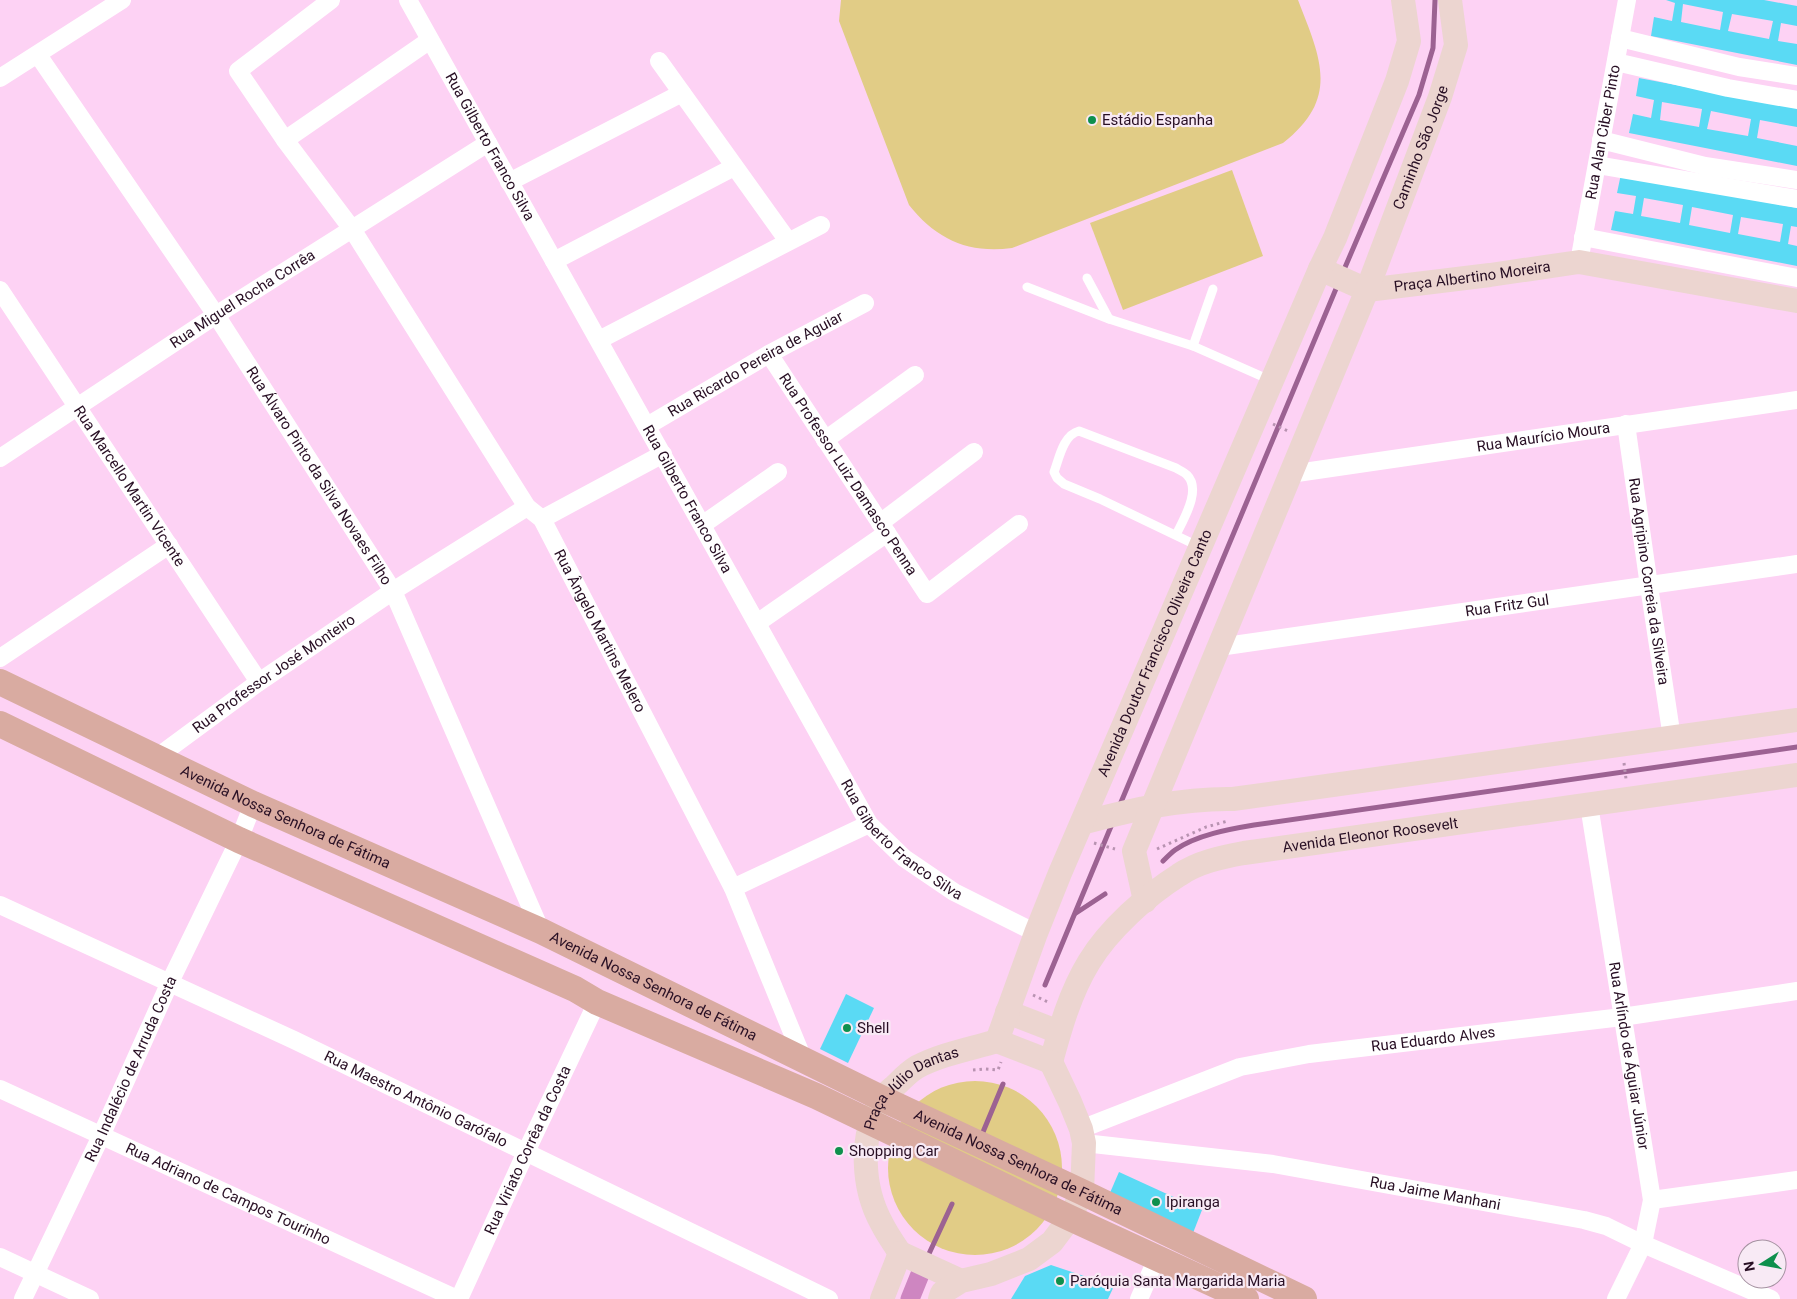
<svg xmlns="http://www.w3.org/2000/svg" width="1797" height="1299" font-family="Roboto,sans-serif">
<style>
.green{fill:#e1cc86}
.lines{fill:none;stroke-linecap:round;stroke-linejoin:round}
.stream{stroke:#9c6292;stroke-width:5}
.canal{stroke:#ce86c1;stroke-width:19}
.building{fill:#5adaf4;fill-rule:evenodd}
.path{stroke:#b893b1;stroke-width:3;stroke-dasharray:2.5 4;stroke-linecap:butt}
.lane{stroke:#fff;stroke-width:9}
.street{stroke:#fff;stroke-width:18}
.secondary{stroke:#ecd5d0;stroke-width:24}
.primary{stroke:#d9aba1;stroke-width:26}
.poi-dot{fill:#0e904d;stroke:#f8eaf5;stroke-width:2}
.labels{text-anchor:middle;stroke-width:4.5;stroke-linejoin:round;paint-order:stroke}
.poi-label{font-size:15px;fill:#280f24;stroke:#f8eaf5;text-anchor:start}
.street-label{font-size:15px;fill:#280f24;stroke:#f8eaf5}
</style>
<rect width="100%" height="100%" fill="#fdd2f4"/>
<!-- green -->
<g class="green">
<path d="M841,0h457c22,57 43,98 -15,143l-271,105c-44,6 -76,-9 -103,-43l-70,-184z"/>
<polygon points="1232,170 1263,256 1123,310 1090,223"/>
<circle cx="975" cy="1168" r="87"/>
</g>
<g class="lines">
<!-- stream -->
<g class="stream">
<polyline points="1343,272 1419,95 1433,48 1435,0"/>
<polyline points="1119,807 1338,284"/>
<path d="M1163,861c4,-4 8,-8 12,-11 21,-15 55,-21 79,-25l543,-78"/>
<polyline points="1076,913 1105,894"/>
<polyline points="1045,985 1112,824"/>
<polyline points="983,1132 1003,1084"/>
<polyline points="927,1258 952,1204"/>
</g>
<!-- canal -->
<polyline class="canal" points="910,1299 923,1267"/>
</g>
<!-- building -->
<g class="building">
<path d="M1666,0h98l33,6v20l-16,-3 -3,18 19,3v21l-146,-29 3,-19 18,4 3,-18zM1683,4l40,8 -3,18 -39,-8zM1732,14l41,7 -4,18 -41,-8z"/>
<path d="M1639,78l158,30v19l-37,-7 -3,18 40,8v20l-168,-33 4,-19 18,4 3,-18 -18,-4zM1662,102l40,7 -3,18 -39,-7zM1711,111l40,8 -3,17 -41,-7z"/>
<path d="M1621,174l176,34v19l-6,-1 -3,18 9,2v20l-186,-36 4,-19 18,3 3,-18 -19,-3zM1644,198l39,7 -3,18 -39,-7zM1692,207l41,8 -3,18 -41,-8zM1741,217l42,7 -3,18 -42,-8z"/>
<polygon points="846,994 874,1008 848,1063 820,1049"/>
<polygon points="1119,1172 1202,1210 1193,1233 1109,1195"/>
<polygon points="1051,1265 1114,1286 1108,1299 1011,1299 1025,1276"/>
</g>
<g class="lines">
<!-- path -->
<g class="path">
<polyline points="1273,424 1288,431"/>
<polyline points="1624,763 1626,779"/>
<polyline points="1094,843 1115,849"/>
<polyline points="1157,849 1206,827 1228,821"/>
<polyline points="1033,995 1048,1002"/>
<polyline points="973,1070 985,1069 998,1070 1001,1062"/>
</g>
<!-- lane -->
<g class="lane">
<polyline points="1087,278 1109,319"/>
<polyline points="1027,287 1109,319 1193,346 1270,380"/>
<polyline points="1193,346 1213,289"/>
<path d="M1176,535c7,-15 26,-45 11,-60 -3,-3 -8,-5 -11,-7l-97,-37c-16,4 -20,28 -25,41l3,6 7,6 36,15 100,48"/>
</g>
<!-- street -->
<g class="street">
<polyline points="331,0 238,71 285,140 430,40"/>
<path id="s1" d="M408,0l461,824 35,34 50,34 82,41"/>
<polyline points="1620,38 1739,67 1797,76"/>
<path id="s2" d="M38,55l178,260 177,276 148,340"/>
<polyline points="659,61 788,241"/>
<polyline points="1616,62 1728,88 1797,100"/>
<polyline points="0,78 122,0"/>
<path id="s3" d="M285,140l67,89 175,278 15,12 191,369 70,171"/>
<polyline points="1601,140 1705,166 1797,180"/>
<polyline points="1597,165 1797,199"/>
<polyline points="509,182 682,93"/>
<polyline points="1583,237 1797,278"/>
<polyline points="554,261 734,167"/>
<path id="s4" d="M1579,262l48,-262"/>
<path id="s5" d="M0,290l259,392"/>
<polyline points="599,340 821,225"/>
<path id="s6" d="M769,354l158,240 92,-70"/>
<path id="s7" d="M1626,424l23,162 23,152"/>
<path id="s8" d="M647,426l122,-72 96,-51"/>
<polyline points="825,440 915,375"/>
<path id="s9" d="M0,458l216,-143 272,-172"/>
<path id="s10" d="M1290,474l507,-74"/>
<polyline points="542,519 663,454"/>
<polyline points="880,523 974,452"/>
<polyline points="702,525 778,472"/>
<polyline points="757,623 887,533"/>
<path id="s11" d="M1219,647l578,-83"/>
<polyline points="0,658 169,545"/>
<path id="s12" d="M156,758l103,-76 134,-91 134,-84"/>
<path id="s13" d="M1589,805l63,395 -9,44 -27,55"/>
<polyline points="733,888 869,824"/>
<path id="s14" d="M0,905l294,135 535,259"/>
<path id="s15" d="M0,1089l457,210"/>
<path id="s16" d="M1081,1129l159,-62 69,-13 313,-37 175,-26"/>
<path id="s17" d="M1084,1143l189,21 311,56 22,6 37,18 128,55"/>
<polyline points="1652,1200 1797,1180"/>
<polyline points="0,1257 90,1299"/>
<path id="s18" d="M23,1299l78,-163 69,-154 69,-142 14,-36"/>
<path id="s19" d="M459,1299l67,-147 71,-150"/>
<polyline points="1139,1299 1157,1258"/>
</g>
<!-- secondary -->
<g class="secondary">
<polyline points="1320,269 1367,290"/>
<path id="s20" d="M1367,290l123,-15 89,-13 218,39"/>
<path d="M1082,823c49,-13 100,-25 151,-24l564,-79"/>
<path id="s21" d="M1145,901l-11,-50 233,-561 73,-193 16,-52 -6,-45"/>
<polyline points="1007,1012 1059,1032"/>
<path id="s22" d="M997,1041l39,-108 24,-60 260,-604 15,-31 62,-157 12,-40 -6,-41"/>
<polyline points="997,1041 1051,1062"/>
<path id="s23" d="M1051,1062c9,-33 19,-69 38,-100 20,-33 57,-66 90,-87 19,-13 43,-18 65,-22l553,-78"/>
<path id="s24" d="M900,1253c-6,-9 -13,-19 -18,-29 -20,-36 -23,-88 -1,-124 3,-6 11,-11 16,-16 6,-6 13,-13 20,-17 25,-13 53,-18 80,-26"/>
<polyline points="900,1253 961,1281"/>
<polyline points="882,1299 900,1253"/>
<polyline points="940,1299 942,1293 961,1281 991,1274 1029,1259 1052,1242 1070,1218 1082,1192 1084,1143 1081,1129 1070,1102 1051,1062"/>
</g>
<!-- primary -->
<g class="primary">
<path id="s25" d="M0,682l253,122 288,127 340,167 201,94 222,107"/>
<polyline points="0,724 239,840 575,989 597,1002 816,1096 1070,1218 1246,1299"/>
</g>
</g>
<!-- markers -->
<g class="poi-dot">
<circle cx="1092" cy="120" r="5"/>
<circle cx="847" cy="1028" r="5"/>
<circle cx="839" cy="1151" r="5"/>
<circle cx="1156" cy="1202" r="5"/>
<circle cx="1060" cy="1281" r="5"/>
</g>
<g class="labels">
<!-- poi labels -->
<g class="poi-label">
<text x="1102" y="125">Estádio Espanha</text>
<text x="857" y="1033">Shell</text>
<text x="849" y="1156">Shopping Car</text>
<text x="1166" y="1207">Ipiranga</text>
<text x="1070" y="1286">Paróquia Santa Margarida Maria</text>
</g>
<!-- street labels -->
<g class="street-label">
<text dy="5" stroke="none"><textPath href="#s4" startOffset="132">Rua Alan Ciber Pinto</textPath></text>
<text dy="5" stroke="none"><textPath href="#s1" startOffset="168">Rua Gilberto Franco Silva</textPath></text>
<text dy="5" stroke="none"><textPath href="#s21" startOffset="811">Caminho São Jorge</textPath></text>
<text dy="5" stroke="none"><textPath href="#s20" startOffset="106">Praça Albertino Moreira</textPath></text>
<text dy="5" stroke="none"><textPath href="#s9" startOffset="290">Rua Miguel Rocha Corrêa</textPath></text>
<text dy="5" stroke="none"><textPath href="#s8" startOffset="125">Rua Ricardo Pereira de Aguiar</textPath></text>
<text dy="5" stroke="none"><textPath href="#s10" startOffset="256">Rua Maurício Moura</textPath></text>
<text dy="5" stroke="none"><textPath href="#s6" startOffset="144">Rua Professor Luiz Damasco Penna</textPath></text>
<text dy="5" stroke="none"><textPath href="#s2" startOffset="506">Rua Álvaro Pinto da Silva Novaes Filho</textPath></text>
<text dy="5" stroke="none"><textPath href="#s5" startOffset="235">Rua Marcello Martin Vicente</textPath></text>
<text dy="5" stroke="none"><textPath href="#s1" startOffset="572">Rua Gilberto Franco Silva</textPath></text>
<text dy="5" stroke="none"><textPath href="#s7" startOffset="159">Rua Agripino Correia da Silveira</textPath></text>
<text dy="5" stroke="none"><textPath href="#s11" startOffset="291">Rua Fritz Gul</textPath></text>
<text dy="5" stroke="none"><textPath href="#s3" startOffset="585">Rua Ângelo Martins Melero</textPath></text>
<text dy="5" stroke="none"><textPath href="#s22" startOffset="419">Avenida Doutor Francisco Oliveira Canto</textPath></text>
<text dy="5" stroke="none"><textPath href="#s12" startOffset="145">Rua Professor José Monteiro</textPath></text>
<text dy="5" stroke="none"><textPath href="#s25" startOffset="316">Avenida Nossa Senhora de Fátima</textPath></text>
<text dy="5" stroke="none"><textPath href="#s23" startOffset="430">Avenida Eleonor Roosevelt</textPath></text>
<text dy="5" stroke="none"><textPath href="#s1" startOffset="978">Rua Gilberto Franco Silva</textPath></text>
<text dy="5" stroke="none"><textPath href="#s25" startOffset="721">Avenida Nossa Senhora de Fátima</textPath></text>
<text dy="5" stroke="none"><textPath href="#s16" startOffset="366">Rua Eduardo Alves</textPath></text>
<text dy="5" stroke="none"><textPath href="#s13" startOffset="254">Rua Arlíndo de Águiar Júnior</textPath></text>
<text dy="5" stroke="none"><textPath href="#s18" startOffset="254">Rua Indalécio de Arruda Costa</textPath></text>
<text dy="5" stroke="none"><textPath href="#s24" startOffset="194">Praça Júlio Dantas</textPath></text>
<text dy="5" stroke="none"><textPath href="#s14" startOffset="459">Rua Maestro Antônio Garófalo</textPath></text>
<text dy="5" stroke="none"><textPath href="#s19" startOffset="164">Rua Viriato Corrêa da Costa</textPath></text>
<text dy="5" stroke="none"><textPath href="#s25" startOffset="1126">Avenida Nossa Senhora de Fátima</textPath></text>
<text dy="5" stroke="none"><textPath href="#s17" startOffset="355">Rua Jaime Manhani</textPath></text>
<text dy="5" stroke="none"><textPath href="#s15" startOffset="251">Rua Adriano de Campos Tourinho</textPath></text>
</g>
</g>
<!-- north arrow -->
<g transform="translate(1762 1264) rotate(259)"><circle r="24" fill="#f8eaf5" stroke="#a592a1"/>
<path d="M0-4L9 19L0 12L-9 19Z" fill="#0e904d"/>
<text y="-8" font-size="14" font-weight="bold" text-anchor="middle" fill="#280f24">N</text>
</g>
</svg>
